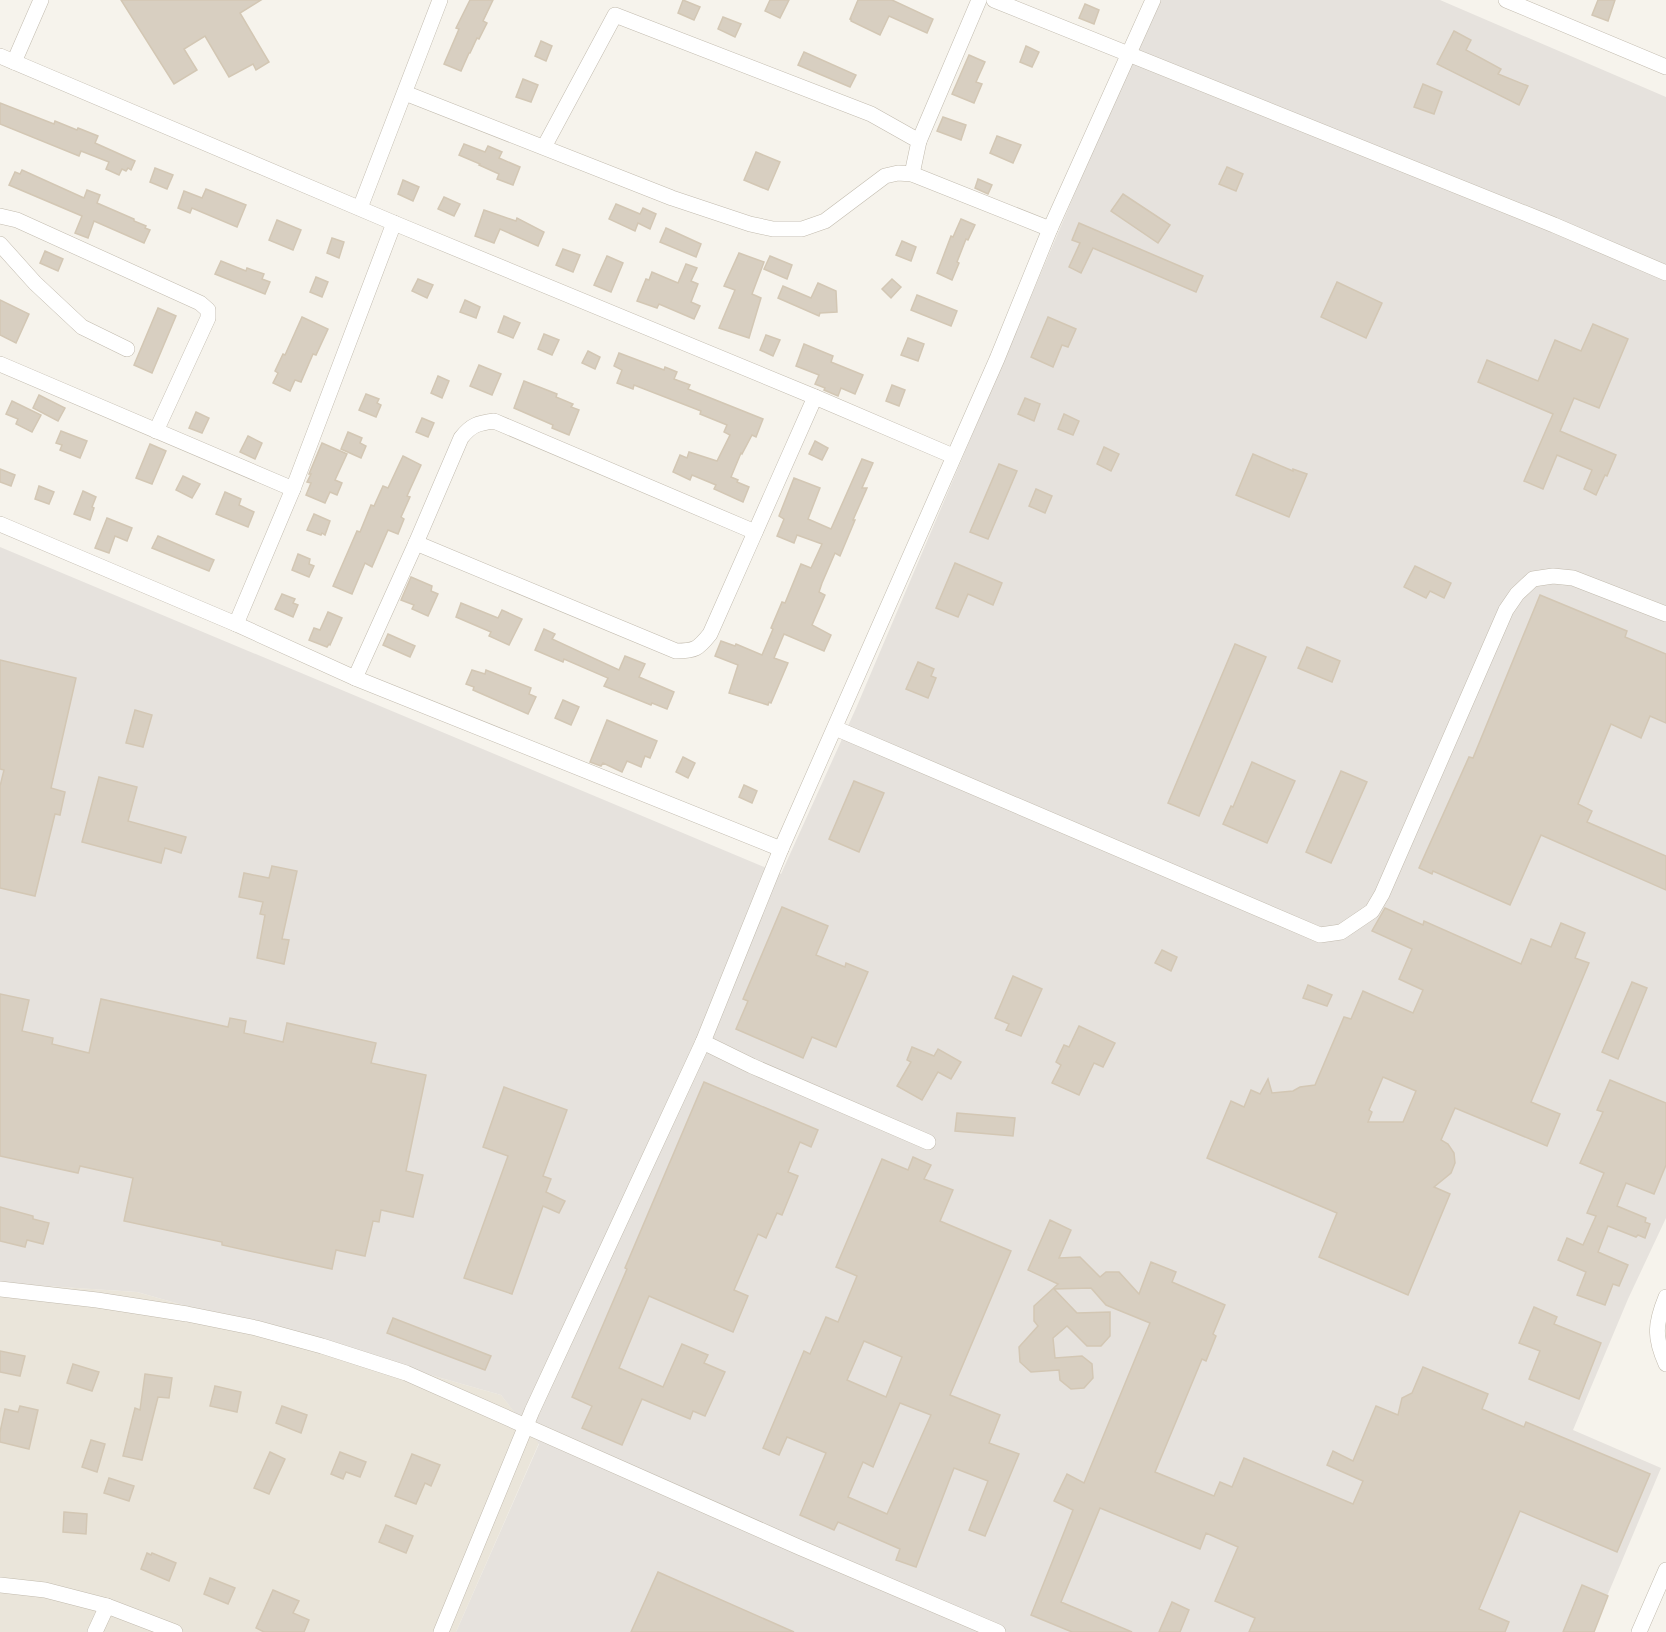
<svg xmlns="http://www.w3.org/2000/svg" width="1666" height="1632" font-family="'Source Sans 3',sans-serif">
<style>
.residential{fill:#eae5da}
.industrial{fill:#e6e2dd}
.building{fill:#d8cfc1;stroke:#d3c7b4;stroke-width:1.5;fill-rule:evenodd}
.lines{fill:none;stroke-linecap:round;stroke-linejoin:round}
.minor-casing{stroke:#c2bbae;stroke-width:16}
.minor{stroke:#fff;stroke-width:15}
</style>
<rect width="100%" height="100%" fill="#f6f3ec"/>
<!-- residential -->
<polygon class="residential" points="0,1283 137,1292 501,1395 539,1443 456,1632 0,1632"/>
<!-- industrial -->
<polygon class="industrial" points="1157,0 1440,0 1666,97 1666,1218 1628,1299 1573,1430 1661,1468 1592,1632 456,1632 539,1444 501,1395 137,1292 0,1283 0,547 781,874 857,706"/>
<!-- building -->
<g class="building">
<polygon points="121,0 261,0 240,13 269,62 256,70 253,64 229,77 205,36 184,49 197,70 174,84"/>
<polygon points="470,0 493,0 483,21 487,23 479,39 477,38 470,53 469,53 461,71 444,64 459,29 456,28"/>
<polygon points="683,0 700,7 694,20 678,13"/>
<polygon points="770,0 789,0 780,18 765,11"/>
<polygon points="858,0 892,0 933,19 927,33 889,16 880,35 851,21 851,19 850,19"/>
<polygon points="1598,0 1615,0 1608,21 1592,15"/>
<polygon points="1085,4 1099,10 1094,24 1079,18"/>
<polygon points="723,17 741,24 735,37 718,29"/>
<polygon points="1454,31 1471,40 1466,50 1501,69 1498,74 1528,86 1519,105 1437,64"/>
<polygon points="541,41 552,46 546,61 535,56"/>
<polygon points="1026,46 1039,52 1032,67 1020,62"/>
<polygon points="804,52 856,75 850,87 798,65"/>
<polygon points="969,55 985,62 976,82 982,84 974,103 952,94"/>
<polygon points="523,79 538,85 531,102 516,97"/>
<polygon points="1423,84 1442,92 1434,114 1414,107"/>
<polygon points="0,103 54,124 55,121 77,130 78,128 98,136 95,143 135,161 131,170 128,168 126,171 122,169 119,175 106,169 109,162 81,151 79,156 0,124"/>
<polygon points="943,117 966,125 961,140 937,131"/>
<polygon points="997,136 1021,145 1013,163 990,153"/>
<polygon points="464,144 485,152 488,146 502,152 499,158 520,167 513,185 497,179 499,174 479,165 480,164 459,155"/>
<polygon points="756,152 780,162 768,190 744,180"/>
<polygon points="1227,167 1243,174 1236,191 1219,184"/>
<polygon points="155,168 173,175 167,189 150,182"/>
<polygon points="22,170 84,198 87,190 100,195 97,203 134,219 134,221 146,226 145,228 150,230 144,243 94,221 88,238 75,233 82,216 9,185 15,172 20,174"/>
<polygon points="978,179 992,185 988,194 975,188"/>
<polygon points="403,180 419,187 413,201 398,194"/>
<polygon points="206,189 246,205 237,227 192,208 190,213 178,208 184,191 202,198"/>
<polygon points="1123,194 1170,225 1158,243 1111,211"/>
<polygon points="444,197 460,204 454,216 438,209"/>
<polygon points="616,204 640,214 643,208 656,214 650,229 638,223 635,231 609,219"/>
<polygon points="484,210 516,221 517,218 544,232 538,246 500,229 494,243 475,236"/>
<polygon points="961,219 975,225 968,240 966,239 957,262 959,263 952,280 937,273 951,236 953,237"/>
<polygon points="277,220 301,230 293,250 269,240"/>
<polygon points="1079,223 1203,276 1196,292 1093,248 1081,273 1069,267 1080,243 1072,240"/>
<polygon points="666,228 701,244 696,257 660,242"/>
<polygon points="332,238 344,242 339,258 327,253"/>
<polygon points="902,241 916,247 911,261 896,255"/>
<polygon points="563,249 580,255 573,272 556,265"/>
<polygon points="45,251 63,259 58,271 40,263"/>
<polygon points="739,253 764,262 752,294 761,298 749,338 719,328 735,290 724,286"/>
<polygon points="607,256 623,263 611,292 594,285"/>
<polygon points="770,256 792,265 787,279 764,269"/>
<polygon points="221,261 246,271 247,268 264,274 262,279 270,282 265,294 215,274"/>
<polygon points="686,264 697,268 691,281 698,284 691,302 700,306 694,319 659,304 657,308 637,301 646,279 649,280 652,272 678,283"/>
<polygon points="316,277 328,282 322,297 310,292"/>
<polygon points="418,279 433,285 427,298 412,291"/>
<polygon points="892,279 901,287 891,298 882,289"/>
<polygon points="1337,282 1382,303 1366,338 1321,317"/>
<polygon points="818,283 836,291 837,312 820,313 819,316 778,298 783,286 811,298"/>
<polygon points="917,295 957,311 951,326 911,310"/>
<polygon points="0,300 29,314 16,343 0,335"/>
<polygon points="465,300 480,307 476,318 460,312"/>
<polygon points="158,308 176,316 152,373 134,365"/>
<polygon points="504,316 520,323 513,338 498,332"/>
<polygon points="302,317 328,329 316,355 313,354 301,382 295,380 290,391 273,383 278,373 275,371 283,354 285,355"/>
<polygon points="1048,317 1076,329 1068,347 1062,345 1053,367 1031,357"/>
<polygon points="1593,324 1628,339 1599,408 1574,398 1560,431 1616,455 1607,476 1605,475 1596,495 1584,489 1592,470 1557,455 1543,489 1524,481 1553,414 1478,382 1487,360 1538,381 1555,340 1581,351"/>
<polygon points="544,334 559,340 552,355 538,349"/>
<polygon points="766,335 780,340 773,356 760,350"/>
<polygon points="908,338 924,344 918,361 901,355"/>
<polygon points="804,344 833,356 831,362 863,375 855,394 841,388 838,396 824,390 825,388 815,384 819,375 796,366"/>
<polygon points="588,351 600,357 595,369 582,363"/>
<polygon points="619,353 664,370 665,367 677,372 674,379 690,385 688,389 763,419 756,437 752,435 742,454 741,453 731,477 738,480 737,482 749,487 743,502 714,489 716,485 692,475 690,480 673,472 680,455 687,458 689,452 717,461 730,435 724,432 727,425 700,414 701,411 634,385 633,389 617,383 622,370 614,366"/>
<polygon points="479,365 501,374 492,395 470,386"/>
<polygon points="438,376 449,381 442,398 431,393"/>
<polygon points="524,381 557,394 556,397 573,404 571,407 579,410 569,435 552,428 553,425 514,408"/>
<polygon points="892,385 905,390 899,406 886,401"/>
<polygon points="366,394 379,399 377,403 381,405 376,417 359,410"/>
<polygon points="39,395 65,408 58,421 33,408"/>
<polygon points="1025,398 1040,404 1034,421 1018,414"/>
<polygon points="12,401 41,415 32,432 16,424 18,419 6,414"/>
<polygon points="196,412 209,418 202,433 189,428"/>
<polygon points="1064,414 1079,421 1073,435 1058,429"/>
<polygon points="422,418 434,423 428,437 416,432"/>
<polygon points="61,431 87,441 80,458 60,450 62,445 56,443"/>
<polygon points="348,432 362,438 360,443 366,446 361,458 341,449"/>
<polygon points="248,436 262,443 255,459 240,452"/>
<polygon points="815,441 828,448 822,460 809,454"/>
<polygon points="322,443 347,454 335,480 342,483 337,495 330,492 325,503 306,495 311,483 307,482 311,474 309,474"/>
<polygon points="150,444 166,451 152,484 136,478"/>
<polygon points="1104,447 1119,454 1111,471 1097,464"/>
<polygon points="1253,454 1293,471 1293,469 1307,474 1289,517 1236,495"/>
<polygon points="403,456 421,465 407,496 410,497 401,517 404,519 398,534 388,530 372,567 365,563 352,594 333,586 357,531 360,532 371,505 374,506 383,486 388,488"/>
<polygon points="862,459 873,463 862,488 867,488 853,520 855,520 840,556 835,553 822,583 819,592 825,595 812,625 831,635 824,651 784,634 774,658 788,663 771,703 769,702 768,705 729,693 738,665 715,656 721,641 735,646 736,644 762,655 773,629 771,628 782,602 785,603 801,564 811,568 822,544 797,535 794,543 777,536 784,519 779,516 794,478 820,488 808,519 831,529"/>
<polygon points="999,464 1017,471 988,539 970,532"/>
<polygon points="0,469 15,475 11,486 0,482"/>
<polygon points="183,476 200,484 192,498 176,490"/>
<polygon points="39,486 54,492 49,504 35,499"/>
<polygon points="1036,489 1052,496 1045,513 1029,506"/>
<polygon points="83,491 96,497 92,507 94,508 90,520 74,514"/>
<polygon points="225,492 241,499 239,505 254,512 248,527 216,514"/>
<polygon points="314,514 330,521 325,535 322,533 321,535 307,530"/>
<polygon points="107,518 132,528 127,541 115,536 109,553 95,548"/>
<polygon points="158,536 214,560 209,571 152,548"/>
<polygon points="298,554 310,559 309,564 314,566 309,577 292,570"/>
<polygon points="955,563 1002,583 993,605 968,594 958,617 936,608"/>
<polygon points="1415,566 1451,583 1444,598 1430,591 1426,598 1404,587"/>
<polygon points="411,577 432,586 431,591 438,594 428,616 412,609 414,605 401,600"/>
<polygon points="282,594 295,599 293,603 298,605 293,617 275,609"/>
<polygon points="1540,595 1627,631 1625,637 1666,654 1666,723 1650,716 1641,738 1611,724 1578,804 1592,811 1587,822 1666,856 1666,890 1541,835 1510,905 1433,871 1432,874 1419,868 1469,757 1473,758"/>
<polygon points="461,603 498,618 502,610 522,619 509,645 489,636 491,632 456,617"/>
<polygon points="328,612 342,618 330,645 329,644 327,647 309,640 314,628 320,630"/>
<polygon points="544,629 555,634 552,639 619,670 625,656 645,664 639,677 674,692 667,709 652,703 651,705 604,686 608,678 564,659 563,662 535,650"/>
<polygon points="388,634 415,646 410,657 383,645"/>
<polygon points="1235,644 1266,657 1199,816 1168,803"/>
<polygon points="1307,647 1340,661 1332,682 1298,668"/>
<polygon points="0,660 76,678 51,788 65,792 60,815 55,814 35,896 0,888 0,786 4,770 0,769"/>
<polygon points="918,662 934,669 931,676 936,678 928,698 906,689"/>
<polygon points="472,670 485,674 486,670 531,688 529,694 536,697 528,714 473,690 474,687 466,684"/>
<polygon points="563,700 579,707 571,725 555,718"/>
<polygon points="135,710 152,715 143,747 126,743"/>
<polygon points="607,720 657,741 650,758 645,756 641,767 627,761 622,772 603,763 601,766 590,762"/>
<polygon points="683,757 695,763 688,778 676,772"/>
<polygon points="1252,762 1295,781 1267,843 1223,824 1231,806 1233,807"/>
<polygon points="1341,771 1367,782 1331,863 1306,852"/>
<polygon points="99,777 137,787 128,821 186,837 181,853 165,848 161,863 82,842"/>
<polygon points="854,781 884,793 859,852 829,839"/>
<polygon points="744,785 757,791 752,803 739,797"/>
<polygon points="272,866 297,871 282,939 289,940 284,964 257,958 265,915 260,914 263,902 239,897 244,873 269,878"/>
<polygon points="782,907 828,926 816,955 845,967 846,963 868,972 836,1047 812,1037 803,1058 736,1029 748,1001 743,999"/>
<path d="M1385,908l38,17 1,-4 97,43 10,-25 20,8 10,-24 24,10 -10,25 14,5 -58,139 29,12 -13,32 -92,-38 -14,32 7,4 6,9 1,10 -4,10 -17,14 16,7 -42,101 -89,-38 18,-44 -130,-55 24,-57 13,6 7,-17 9,4 8,-15 4,14 21,-2 7,-4 15,-2 29,-68 7,2 12,-28 50,22 10,-23 -24,-11 13,-30 -40,-18zM1383,1077l33,14 -13,31h-35l4,-10 -3,-2z"/>
<polygon points="1162,950 1177,957 1171,971 1155,963"/>
<polygon points="1013,976 1042,989 1021,1036 1006,1030 1009,1024 995,1018"/>
<polygon points="1632,982 1647,988 1618,1059 1602,1052"/>
<polygon points="1308,985 1332,995 1327,1006 1303,998"/>
<polygon points="0,994 29,1000 22,1031 53,1038 52,1044 89,1053 101,999 228,1027 230,1018 246,1021 244,1033 283,1042 287,1023 376,1043 371,1063 426,1075 406,1171 423,1175 413,1217 381,1210 379,1222 373,1221 365,1256 336,1250 332,1269 222,1245 222,1242 124,1221 133,1178 80,1166 78,1173 0,1156"/>
<polygon points="1079,1026 1115,1043 1103,1067 1094,1063 1079,1095 1052,1083 1061,1065 1056,1062 1064,1045 1069,1047"/>
<polygon points="912,1047 934,1056 938,1049 961,1062 951,1079 938,1072 922,1100 897,1086 911,1062 907,1060"/>
<polygon points="1610,1080 1666,1103 1666,1165 1654,1194 1626,1183 1617,1206 1646,1218 1645,1222 1650,1224 1645,1238 1638,1235 1636,1237 1608,1226 1598,1252 1628,1265 1619,1286 1613,1284 1605,1305 1577,1295 1586,1272 1558,1260 1567,1238 1583,1245 1596,1216 1587,1213 1604,1173 1580,1163 1603,1112 1597,1110"/>
<polygon points="704,1082 818,1130 811,1147 800,1142 788,1172 798,1176 782,1215 777,1213 766,1238 758,1234 734,1290 748,1296 733,1332 649,1296 619,1368 663,1387 682,1344 708,1355 704,1363 725,1372 705,1416 693,1411 690,1419 642,1399 622,1445 582,1428 592,1406 572,1397 627,1269 625,1268"/>
<polygon points="504,1087 567,1110 543,1176 551,1179 546,1192 565,1201 559,1213 543,1206 512,1294 464,1278 508,1156 483,1147"/>
<polygon points="957,1113 1015,1118 1013,1136 955,1131"/>
<path d="M913,1157l18,8 -7,14 29,11 -13,31 71,30 -61,144 50,20 -11,28 30,11 -34,82 -16,-6 19,-49 -34,-13 -38,99 -20,-7 4,-11 -62,-27 -4,8 -34,-15 26,-62 -39,-16 -8,18 -16,-7 41,-97 6,3 16,-37 12,5 19,-46 -21,-9 46,-108 26,11zM864,1341l38,16 -16,40 -39,-17zM900,1403l31,12 -44,99 -39,-17 15,-35 10,5z"/>
<polygon points="0,1207 33,1216 33,1219 49,1223 43,1244 27,1240 25,1247 0,1241"/>
<polygon points="1050,1220 1071,1230 1059,1258 1080,1257 1100,1277 1106,1272 1119,1272 1139,1294 1151,1262 1176,1272 1172,1282 1225,1305 1213,1334 1216,1336 1206,1361 1202,1359 1155,1472 1214,1496 1220,1482 1232,1487 1244,1458 1353,1504 1363,1481 1327,1465 1333,1451 1353,1461 1376,1406 1398,1415 1402,1398 1412,1393 1423,1367 1488,1394 1482,1409 1524,1427 1526,1422 1650,1474 1617,1552 1520,1511 1479,1609 1509,1622 1505,1632 1249,1632 1255,1618 1215,1601 1238,1547 1206,1533 1200,1549 1100,1508 1061,1602 1132,1632 1072,1632 1031,1615 1073,1510 1054,1501 1067,1474 1084,1483 1150,1323 1106,1305 1091,1288 1054,1289 1077,1313 1110,1312 1110,1336 1101,1346 1087,1346 1067,1326 1053,1338 1055,1358 1082,1356 1092,1364 1093,1378 1084,1388 1071,1389 1060,1380 1059,1370 1031,1372 1020,1362 1019,1347 1038,1326 1034,1321 1034,1306 1058,1284 1028,1270"/>
<polygon points="1534,1307 1557,1317 1554,1324 1601,1343 1579,1399 1529,1379 1540,1351 1519,1343"/>
<polygon points="393,1318 491,1356 485,1370 387,1333"/>
<polygon points="0,1351 25,1356 20,1376 0,1372"/>
<polygon points="73,1364 99,1372 92,1391 67,1383"/>
<polygon points="145,1374 172,1378 169,1398 158,1397 142,1460 123,1456 135,1408 140,1410"/>
<polygon points="215,1386 241,1392 237,1412 210,1406"/>
<polygon points="20,1406 38,1410 29,1449 0,1442 0,1432 5,1409 18,1412"/>
<polygon points="282,1406 307,1415 301,1433 276,1423"/>
<polygon points="91,1440 105,1444 97,1472 82,1467"/>
<polygon points="270,1452 285,1459 269,1494 254,1488"/>
<polygon points="340,1452 366,1462 360,1477 346,1472 343,1479 331,1474"/>
<polygon points="412,1454 440,1465 431,1486 425,1483 416,1504 395,1496"/>
<polygon points="109,1478 134,1486 129,1501 104,1493"/>
<polygon points="64,1512 87,1514 86,1534 63,1532"/>
<polygon points="386,1525 413,1536 406,1553 379,1542"/>
<polygon points="147,1553 151,1555 152,1553 176,1563 169,1581 141,1569"/>
<polygon points="658,1572 794,1632 631,1632"/>
<polygon points="210,1578 235,1588 228,1604 204,1594"/>
<polygon points="1582,1585 1608,1596 1594,1632 1563,1632"/>
<polygon points="273,1590 299,1601 293,1613 309,1620 304,1632 264,1632 256,1628"/>
<polygon points="1172,1602 1189,1610 1180,1632 1159,1632"/>
</g>
<g class="lines">
<!-- minor casing -->
<g class="minor-casing">
<g id="minor">
<polyline points="994,0 1554,225 1666,273"/>
<polyline points="1506,0 1666,67"/>
<polyline points="0,56 394,223 815,397 953,456"/>
<polyline points="14,62 41,0"/>
<polyline points="405,93 672,198 750,224 773,229 802,229 825,221 885,176 898,173 912,174 1050,229"/>
<polyline points="919,141 979,0"/>
<polyline points="544,147 615,15 871,114 919,141 912,174"/>
<polyline points="360,208 440,0"/>
<polyline points="0,216 17,220 200,303 208,310 208,318 156,431"/>
<polyline points="0,244 35,283 82,327 127,349"/>
<polyline points="0,364 293,489"/>
<polyline points="0,524 236,624 355,678 781,849"/>
<path d="M416,543l260,108c19,0 22,-2 34,-17l105,-237"/>
<polyline points="236,624 293,489 394,223"/>
<path d="M355,678l61,-135 45,-105c10,-13 17,-15 33,-17l261,111"/>
<polyline points="835,728 1320,935 1341,932 1372,911 1382,894 1506,610 1517,594 1533,579 1553,576 1573,578 1666,614"/>
<polyline points="703,1042 752,1066 928,1142"/>
<polyline points="0,1289 97,1300 187,1314 256,1328 322,1346 406,1373 801,1548 998,1632"/>
<path d="M1666,1297c-11,27 -12,40 0,67"/>
<polyline points="0,1585 45,1590 107,1606 175,1632"/>
<polyline points="95,1632 107,1606"/>
<polyline points="441,1632 532,1411 703,1042 781,849 997,359 1050,229 1153,0"/>
<polyline points="1639,1632 1666,1570"/>
</g>
</g>
<!-- minor -->
<use href="#minor" class="minor"/>
</g>
</svg>
